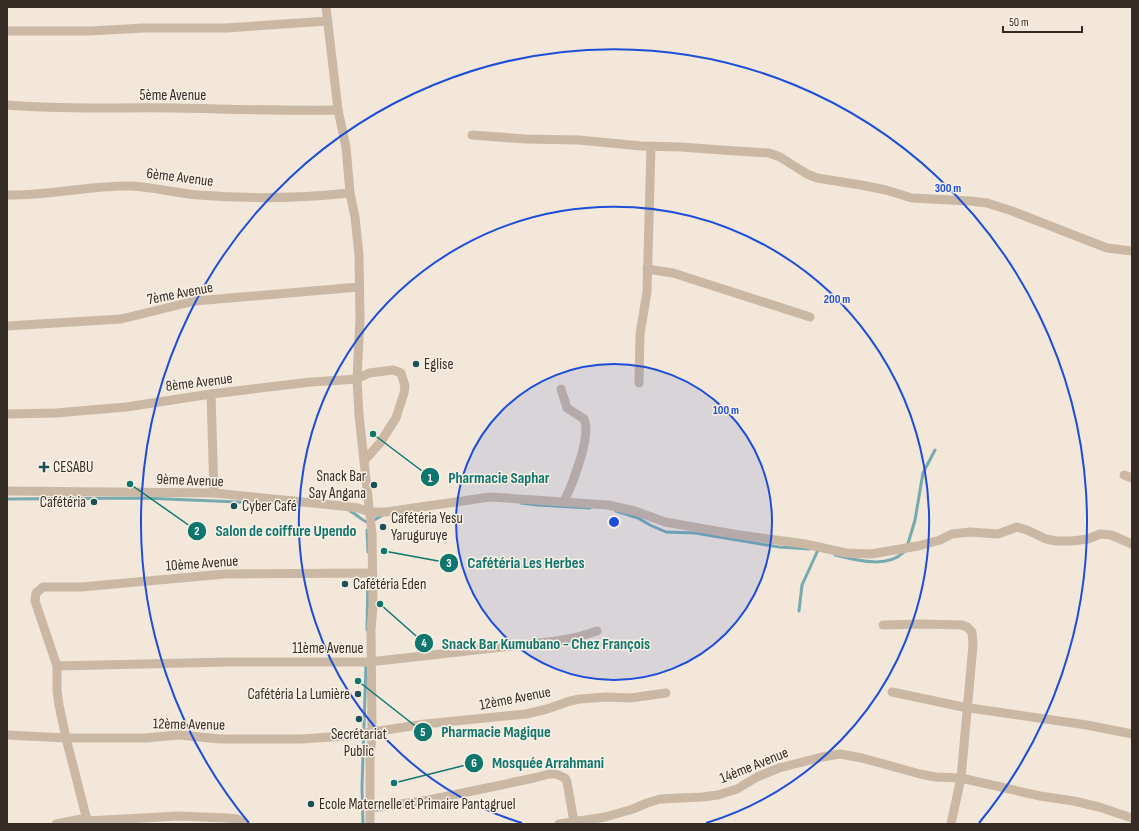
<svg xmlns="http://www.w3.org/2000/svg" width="1139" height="831" font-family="'Sofia Sans Condensed',sans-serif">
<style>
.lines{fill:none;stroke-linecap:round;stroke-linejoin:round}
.stream{stroke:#77aab0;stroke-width:3}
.street{stroke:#cab8a4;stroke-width:9}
.ring{fill:none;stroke:#1d4ed8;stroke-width:2}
.poi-dot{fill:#1b5058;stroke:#faf1e5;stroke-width:1.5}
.labels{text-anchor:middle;stroke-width:3;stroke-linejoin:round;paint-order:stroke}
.street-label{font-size:15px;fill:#352c26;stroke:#faf1e5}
.poi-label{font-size:15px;fill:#352c26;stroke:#faf1e5;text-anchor:start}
.centre{fill:#1d4ed8;stroke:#faf1e5;stroke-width:2}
.ring-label{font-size:12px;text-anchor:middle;font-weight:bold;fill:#1d4ed8;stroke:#faf1e5;stroke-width:3;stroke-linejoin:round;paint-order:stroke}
.leader{fill:none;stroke:#0f766e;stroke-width:1.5}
.callout-dot{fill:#0f766e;stroke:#faf1e5;stroke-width:1.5}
.mark-label{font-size:12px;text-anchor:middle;font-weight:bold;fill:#fff}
.callout-label{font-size:16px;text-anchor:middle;font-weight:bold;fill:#0f766e;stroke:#faf1e5;stroke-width:3;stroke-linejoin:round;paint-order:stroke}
</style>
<rect width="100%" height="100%" fill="#f2e7d9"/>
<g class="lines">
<!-- stream -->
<g class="stream">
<polyline points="7,499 143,498 265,503"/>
<polyline points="521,503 537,505"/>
<polyline points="538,505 590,508"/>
<path d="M350,511c5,2 14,11 17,11 5,0 12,-5 16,-7"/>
<polyline points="616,511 638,518 650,525 666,532 695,533 779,547 810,549"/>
<polyline points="367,530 368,552"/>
<polyline points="907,547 915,520 923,473 935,450"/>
<path d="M835,555c21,5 52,14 69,-3"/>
<polyline points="799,611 802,585 818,550"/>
<polyline points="367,630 368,574"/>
<polyline points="363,824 362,787 366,664"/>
</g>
<!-- street -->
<g class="street">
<polyline points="326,7 338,110 346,147 350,193 355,217 359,255 360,319 357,379 359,415 372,534 373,605 371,631 372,732 370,760 370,824"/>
<polyline points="7,31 90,31 143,28 226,28 328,21"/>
<path d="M7,105c57,5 113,2 170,3 54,1 108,3 161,2"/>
<polyline points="472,135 525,139 579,140 641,146 681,147 736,151 769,153 780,157 807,174 817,178 861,185 886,190 912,198 970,201 987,203 1012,211 1107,248 1132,251"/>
<path d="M7,195c42,1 83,-10 124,-9 23,1 44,7 67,9 48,4 104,3 152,-2"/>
<polyline points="647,269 673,273 810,317"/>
<polyline points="7,326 121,319 195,301 359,287"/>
<polyline points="639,383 640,334 647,292 651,146"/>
<path d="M561,389l6,19 17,11c8,17 -12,66 -20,83"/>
<polyline points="211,394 214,493"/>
<polyline points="7,414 56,413 126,407 211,394 311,382 357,379 369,373 393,370 401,373 405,386 404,393 396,418 380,443 364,461"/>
<polyline points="1124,475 1132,478"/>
<polyline points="7,491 214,493 342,506 358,508 370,512 386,512 490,497 608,505 635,511 665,522 733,534 805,544 846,553 871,554 918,546 940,540 952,534 970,532 998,534 1017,527 1027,530 1046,539 1056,541 1072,541 1088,539 1100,534 1111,535 1132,544"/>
<polyline points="883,625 923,624 962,625 967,627 972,632 973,645 961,778 951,824"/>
<polyline points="57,666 227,662 369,662 557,641 578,637 597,631"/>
<polyline points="892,692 963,707 1087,725 1132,734"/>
<polyline points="7,735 66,738 145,738 179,735 220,739 301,739 346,736 425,724 526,714 547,709 570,701 580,699 606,697 630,698 666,693"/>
<polyline points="371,808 429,800 534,778 549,774 556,774 565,778 567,782 574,822"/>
<polyline points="88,821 179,816 227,818 237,819 245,824"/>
<polyline points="56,824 87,818"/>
<polyline points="88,824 66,738 59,705 57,691 57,666 35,601 36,593 43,587 81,587 225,574 373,573"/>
<polyline points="559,824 605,817 633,809 647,803 660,799 702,797 718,795 737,789 757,777 779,768 822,757 840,754 862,758 920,774 935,777 961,778 1040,796 1074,801 1099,807 1132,818"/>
</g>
</g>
<!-- distance rings -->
<circle cx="614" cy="522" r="158" fill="#1d4ed8" fill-opacity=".12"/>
<g class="ring">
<circle cx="614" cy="522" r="158"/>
<path d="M522 823A315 315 0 1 1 706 823"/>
<path d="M249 823A473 473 0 1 1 979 823"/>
</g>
<!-- markers -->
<g class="poi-dot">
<circle cx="416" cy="364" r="4"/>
<path d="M42 461h4v4h4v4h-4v4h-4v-4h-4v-4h4z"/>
<circle cx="374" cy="485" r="4"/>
<circle cx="94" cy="502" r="4"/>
<circle cx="234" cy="506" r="4"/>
<circle cx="383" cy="527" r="4"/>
<circle cx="345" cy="584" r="4"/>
<circle cx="358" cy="694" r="4"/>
<circle cx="359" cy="719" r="4"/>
<circle cx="311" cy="804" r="4"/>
</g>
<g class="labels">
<!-- street labels -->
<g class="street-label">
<text x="173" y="100">5ème Avenue</text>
<text transform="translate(180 177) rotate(7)" y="5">6ème Avenue</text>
<text transform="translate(180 293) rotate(-11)" y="5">7ème Avenue</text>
<text transform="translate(199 382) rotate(-7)" y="5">8ème Avenue</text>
<text transform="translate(190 480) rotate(2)" y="5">9ème Avenue</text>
<text transform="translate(202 563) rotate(-4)" y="5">10ème Avenue</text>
<text x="328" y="653">11ème Avenue</text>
<text transform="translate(515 698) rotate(-11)" y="5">12ème Avenue</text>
<text transform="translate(189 724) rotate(1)" y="5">12ème Avenue</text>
<text transform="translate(754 765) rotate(-22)" y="5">14ème Avenue</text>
</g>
<!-- poi labels -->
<g class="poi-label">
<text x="424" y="369">Eglise</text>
<text x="53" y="472">CESABU</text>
<text x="366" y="481" text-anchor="end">Snack Bar<tspan x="366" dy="17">Say Angana</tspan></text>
<text x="86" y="507" text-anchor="end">Cafétéria</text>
<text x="242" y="511">Cyber Café</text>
<text x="391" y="523">Cafétéria Yesu<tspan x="391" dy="17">Yaruguruye</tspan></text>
<text x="353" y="589">Cafétéria Eden</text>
<text x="350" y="699" text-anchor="end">Cafétéria La Lumière</text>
<text x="359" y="739" text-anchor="middle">Secrétariat<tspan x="359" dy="17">Public</tspan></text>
<text x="319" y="809">Ecole Maternelle et Primaire Pantagruel</text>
</g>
</g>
<circle cx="614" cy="522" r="6" class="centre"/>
<g class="ring-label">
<text x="948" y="192">300 m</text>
<text x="837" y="303">200 m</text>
<text x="726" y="414">100 m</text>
</g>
<!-- callouts -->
<path class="leader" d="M373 434L430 477M130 484L197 531M384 551L449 563M380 604L424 643M358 681L423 732M394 783L474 763"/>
<g class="callout-dot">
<circle cx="373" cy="434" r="4"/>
<circle cx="130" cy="484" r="4"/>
<circle cx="384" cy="551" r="4"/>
<circle cx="380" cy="604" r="4"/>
<circle cx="358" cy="681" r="4"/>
<circle cx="394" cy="783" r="4"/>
<circle cx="430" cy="477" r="10"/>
<circle cx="197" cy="531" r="10"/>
<circle cx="449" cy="563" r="10"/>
<circle cx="424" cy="643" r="10"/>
<circle cx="423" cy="732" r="10"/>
<circle cx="474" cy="763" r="10"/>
</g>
<g class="mark-label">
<text x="430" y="482">1</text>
<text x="197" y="535">2</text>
<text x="449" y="567">3</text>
<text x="424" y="647">4</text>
<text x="423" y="736">5</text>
<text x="474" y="767">6</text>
</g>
<g class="callout-label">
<text x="499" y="483">Pharmacie Saphar</text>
<text x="286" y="536">Salon de coiffure Upendo</text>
<text x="526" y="568">Cafétéria Les Herbes</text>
<text x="546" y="649">Snack Bar Kumubano - Chez François</text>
<text x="496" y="737">Pharmacie Magique</text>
<text x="548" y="768">Mosquée Arrahmani</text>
</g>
<!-- border -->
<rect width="1139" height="831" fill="none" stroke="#352c26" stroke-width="16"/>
<!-- scale -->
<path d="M1003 26v6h79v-6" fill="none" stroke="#352c26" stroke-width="2"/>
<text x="1009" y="26" font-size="12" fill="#352c26" stroke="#faf1e5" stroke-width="3" paint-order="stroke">50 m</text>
</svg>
